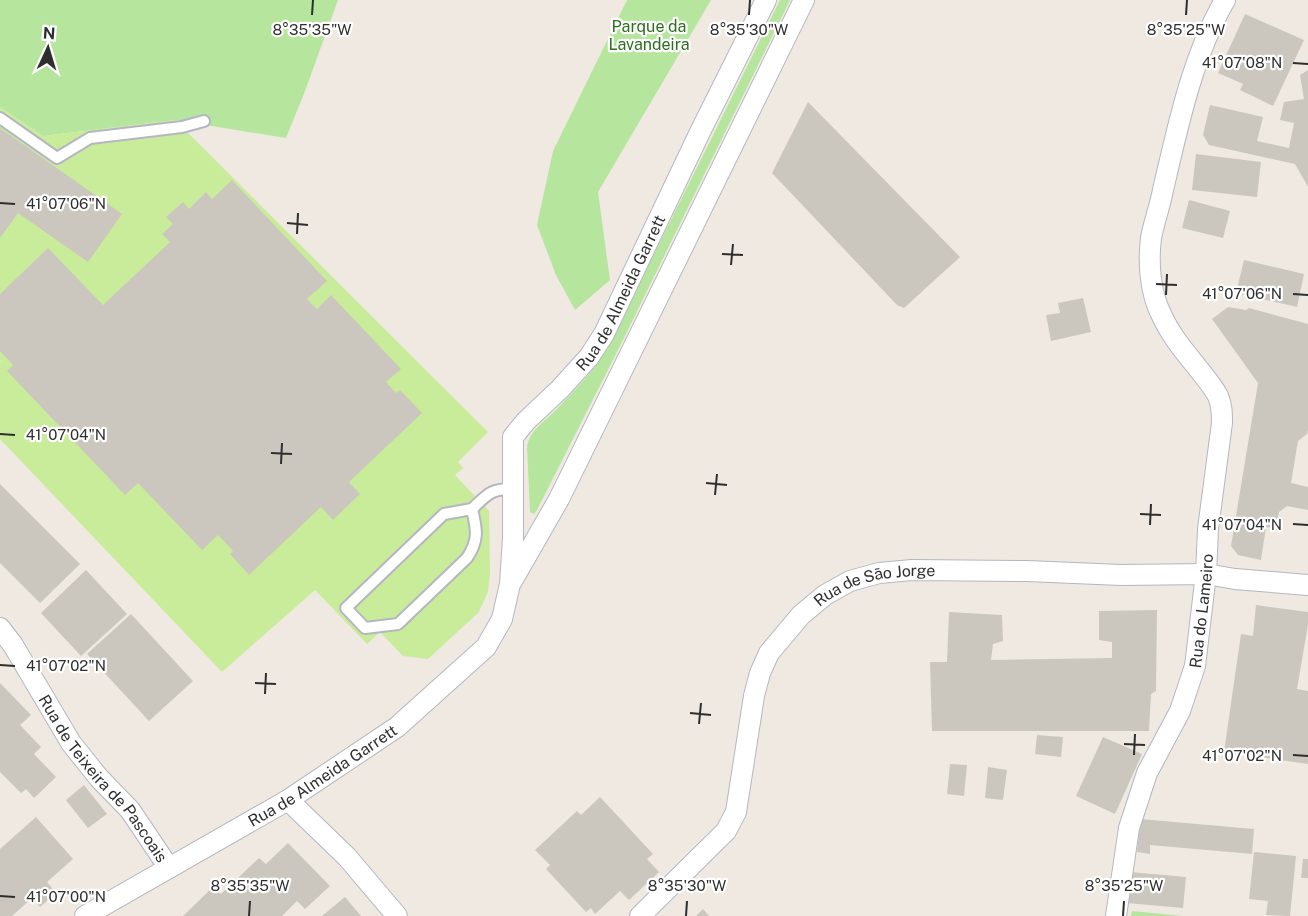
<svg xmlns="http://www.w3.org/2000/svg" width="1308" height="916" font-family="'Public Sans',sans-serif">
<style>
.green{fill:#b6e59e}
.pitch{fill:#c9ec9a}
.building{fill:#cbc7bf}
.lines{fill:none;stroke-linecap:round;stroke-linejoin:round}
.lane-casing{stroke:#b4b7c1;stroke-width:14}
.street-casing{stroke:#b4b7c1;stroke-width:22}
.lane{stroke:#fff;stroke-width:10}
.street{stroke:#fff;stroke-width:20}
.ticks{fill:none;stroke:#2e2e2e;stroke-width:2}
.labels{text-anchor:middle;stroke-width:4.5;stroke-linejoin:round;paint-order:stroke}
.park-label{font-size:16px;fill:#2c6e1b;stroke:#fff}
.street-label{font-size:16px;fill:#2e2e2e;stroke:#fff}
.ticks-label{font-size:15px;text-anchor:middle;fill:#2e2e2e;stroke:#fff;stroke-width:4.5;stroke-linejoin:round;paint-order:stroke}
</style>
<rect width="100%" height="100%" fill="#efe9e1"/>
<!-- green -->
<g class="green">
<polygon points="0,0 338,0 305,91 286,138 175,120 43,136 0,107"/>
<polygon points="627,0 711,0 598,192 610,280 575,310 556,275 537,225 553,151"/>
<path d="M780,0h10l-174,354 -79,156 -3,4 -4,-2 -3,-66c4,-17 17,-24 29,-36 19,-20 38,-39 52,-63z"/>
<polygon points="1132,911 1183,916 1131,916"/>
</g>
<!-- pitch -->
<polygon class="pitch" points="0,107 43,136 175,120 488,432 458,462 463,468 455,475 489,511 490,574 488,592 484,601 478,613 428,659 403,656 380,632 367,644 315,590 222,672 0,439 0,362 1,361 0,360"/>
<!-- building -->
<g class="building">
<polygon points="1245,14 1304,40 1273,106 1240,90 1243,84 1218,73"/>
<polygon points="1308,70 1308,187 1295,164 1209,145 1203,135 1210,105 1263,117 1257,141 1289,148 1294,123 1280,120 1284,102 1304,99 1300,75"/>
<polygon points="808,102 960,257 904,308 897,305 772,173"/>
<polygon points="0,128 122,214 88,262 18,213 0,238"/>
<polygon points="1196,154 1261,162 1257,197 1192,190"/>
<polygon points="232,180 327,281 307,299 317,309 331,295 401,369 386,382 396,393 400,390 422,413 349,482 360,494 333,520 321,507 249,575 230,554 233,551 218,535 202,550 138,483 125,495 7,371 13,365 0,351 0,294 48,248 103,305 170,242 162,234 173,224 166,217 183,202 189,209 206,192 212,199"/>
<polygon points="1189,200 1230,211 1223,238 1182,228"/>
<polygon points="1244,260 1304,274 1297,307 1236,293"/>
<polygon points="1083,298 1091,332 1051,341 1046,315 1060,313 1058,303"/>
<polygon points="1228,307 1246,310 1249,308 1308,324 1308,430 1307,434 1298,441 1291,483 1308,487 1308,510 1287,506 1279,512 1276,529 1266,527 1261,560 1238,555 1231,546 1258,383 1212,319"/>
<polygon points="0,484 80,564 40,603 0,563"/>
<polygon points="86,570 127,614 81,656 41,613"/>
<polygon points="1256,605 1308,612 1308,625 1297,689 1308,691 1308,764 1224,752 1241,634 1253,636"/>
<polygon points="1157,610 1156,691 1151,694 1149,731 932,731 930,662 947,662 949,612 1002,615 1003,641 993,644 991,660 1112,658 1112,642 1099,640 1099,611"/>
<polygon points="131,614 193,681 149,721 87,654"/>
<polygon points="0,683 31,715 20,725 41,747 34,754 56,777 34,798 26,789 21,793 0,772"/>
<polygon points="1037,735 1063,737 1061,757 1035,754"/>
<polygon points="1103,737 1142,754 1115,814 1076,796"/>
<polygon points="950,764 967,765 964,796 947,794"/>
<polygon points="988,767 1007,770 1003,800 985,798"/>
<polygon points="84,785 107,814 88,828 66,800"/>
<polygon points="600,797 653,854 647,859 659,872 629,900 620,891 595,914 591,908 586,912 546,869 550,865 535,850 577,811 581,815"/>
<polygon points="36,817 73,859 47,882 56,893 40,907 32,898 12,916 0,916 0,849"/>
<polygon points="1140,819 1254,829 1252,854 1150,845 1150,854 1137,852"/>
<polygon points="288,843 330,886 305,909 297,901 282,916 183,916 214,886 221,894 259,858 266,864"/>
<polygon points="1254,852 1296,856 1290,916 1266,915 1268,901 1249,899"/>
<polygon points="1303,859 1308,859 1308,878 1301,878"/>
<polygon points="1130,872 1186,877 1183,908 1127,903"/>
<polygon points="345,897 361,916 322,916"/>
<polygon points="703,909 709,916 696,916"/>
</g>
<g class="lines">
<!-- lane casing -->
<g class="lane-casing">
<g id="lane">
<polyline points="0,118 57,158 90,138 182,127 204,121"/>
<path d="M472,509c5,21 7,31 -5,49l-69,66 -33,4 -19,-20 98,-94z"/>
<path d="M472,509c16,-15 18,-20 41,-20"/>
</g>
</g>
<!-- street casing -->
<g class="street-casing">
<g id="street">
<polyline points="512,581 559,499 804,0"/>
<path id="s1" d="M0,628l13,17 58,98 28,35 31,32 39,58"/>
<polyline points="288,800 347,857 397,916"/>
<path id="s2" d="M85,916l203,-116 109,-73 89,-80 16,-28 8,-35 3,-45v-102l13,-16 34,-32 29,-32 15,-23 96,-202 66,-132"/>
<path id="s3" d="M640,916l86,-85 10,-19 18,-116 6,-23 9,-20 32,-38 24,-20 25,-14 29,-8 33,-3 115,1 94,4 85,-1 29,5 73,6"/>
<path id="s4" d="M1116,916l13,-88 18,-55 33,-62 15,-45 11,-92 2,-45 14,-106c0,-9 0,-18 -4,-27 -6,-11 -14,-20 -21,-29 -14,-17 -27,-33 -36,-53 -11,-22 -13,-51 -10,-76 3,-16 9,-32 12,-48 15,-64 29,-133 62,-190"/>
</g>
</g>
<!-- lane -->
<use href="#lane" class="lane"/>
<!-- street -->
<use href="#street" class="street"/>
</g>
<!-- ticks -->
<path class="ticks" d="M312,15l1,-15M749,15l1,-15M1186,15l1,-15M1293,63l15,1M0,203l15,1M287,223l21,2M297,234l1,-21M722,254l21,1M731,265l2,-21M1156,284l21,1M1293,294l15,1M1166,295l1,-21M0,434l15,1M271,453l21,1M281,464l1,-21M706,483l21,2M715,495l2,-21M1140,514l21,1M1293,524l15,1M1150,525l1,-21M0,665l15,1M255,683l21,1M265,694l1,-21M690,713l21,2M699,724l2,-21M1124,744l21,1M1134,755l1,-21M1293,755l15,1M0,896l15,1M249,916l1,-15M686,916l1,-15M1123,916l1,-15"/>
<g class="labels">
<!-- park labels -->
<g class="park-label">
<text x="649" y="32">Parque da<tspan x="649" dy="18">Lavandeira</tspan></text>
</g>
<!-- street labels -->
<g class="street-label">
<text dy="6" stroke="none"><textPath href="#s2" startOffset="882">Rua de Almeida Garrett</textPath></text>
<text dy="6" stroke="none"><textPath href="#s3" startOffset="438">Rua de São Jorge</textPath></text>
<text dy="6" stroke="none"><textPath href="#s4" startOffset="320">Rua do Lameiro</textPath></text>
<text dy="6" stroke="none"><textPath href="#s2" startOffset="276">Rua de Almeida Garrett</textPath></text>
<text dy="6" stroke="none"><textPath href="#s1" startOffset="183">Rua de Teixeira de Pascoais</textPath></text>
</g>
</g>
<g class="ticks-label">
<text x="312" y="35">8°35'35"W</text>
<text x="749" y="35">8°35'30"W</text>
<text x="1186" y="35">8°35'25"W</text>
<text x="1242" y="68">41°07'08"N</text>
<text x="66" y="209">41°07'06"N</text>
<text x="1242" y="299">41°07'06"N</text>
<text x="66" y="440">41°07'04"N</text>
<text x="1242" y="530">41°07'04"N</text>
<text x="66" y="671">41°07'02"N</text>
<text x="1242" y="761">41°07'02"N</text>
<text x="250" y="891">8°35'35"W</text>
<text x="687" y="891">8°35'30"W</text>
<text x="1124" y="891">8°35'25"W</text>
<text x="66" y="902">41°07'00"N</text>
</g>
<!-- north arrow -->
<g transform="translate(48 48) rotate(4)" stroke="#ffffff" stroke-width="4.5" paint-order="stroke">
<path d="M0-4.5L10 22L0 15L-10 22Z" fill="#2e2e2e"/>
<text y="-9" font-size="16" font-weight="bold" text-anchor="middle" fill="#2e2e2e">N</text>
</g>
</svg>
